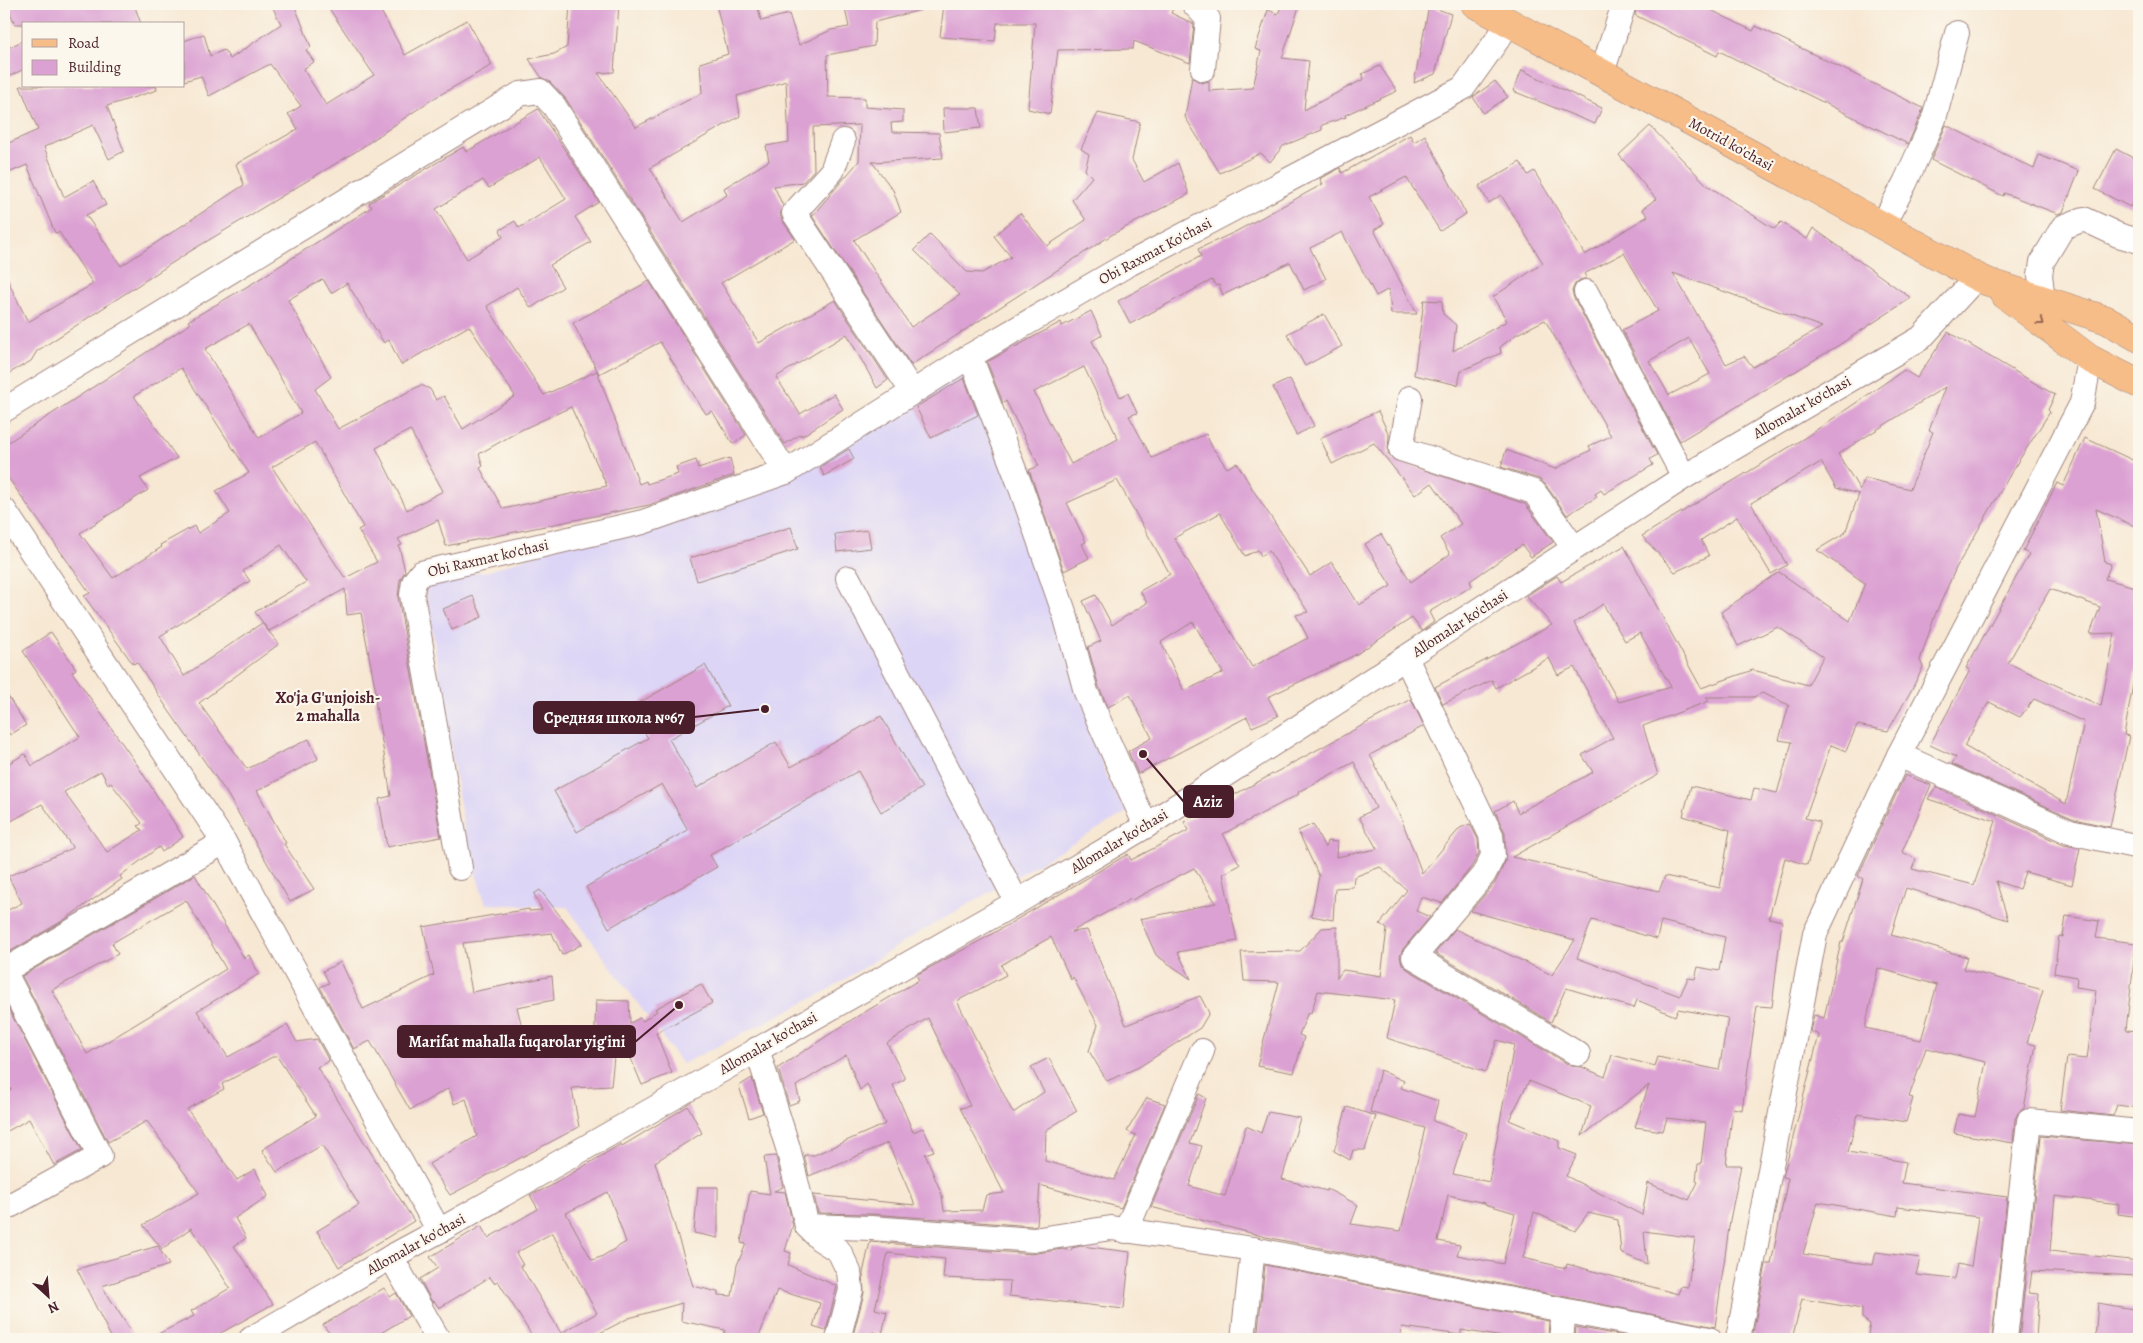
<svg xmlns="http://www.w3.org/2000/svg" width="2143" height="1343" font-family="Alegreya,serif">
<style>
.built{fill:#ddd5f6}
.building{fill:#dba1d3;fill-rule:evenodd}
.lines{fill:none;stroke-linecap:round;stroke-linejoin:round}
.minor-casing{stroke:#a0847f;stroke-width:26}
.major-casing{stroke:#a0847f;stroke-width:29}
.minor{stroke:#fff;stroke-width:24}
.major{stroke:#f7bd88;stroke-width:28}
.oneway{stroke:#986655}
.labels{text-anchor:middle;stroke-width:4.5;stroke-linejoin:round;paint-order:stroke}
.street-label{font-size:15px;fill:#4a1f2b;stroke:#fbf7ec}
.neighbourhood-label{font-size:16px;font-weight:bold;fill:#4a1f2b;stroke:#fbf7ec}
.leader{fill:none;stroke:#4a1f2b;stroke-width:2}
.callout-dot{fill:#4a1f2b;stroke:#fbf7ec;stroke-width:2}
.callout{fill:#4a1f2b;stroke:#4a1f2b;stroke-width:2}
.callout-label{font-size:16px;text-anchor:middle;font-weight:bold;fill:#fff}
</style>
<rect width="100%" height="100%" fill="#fbf7ec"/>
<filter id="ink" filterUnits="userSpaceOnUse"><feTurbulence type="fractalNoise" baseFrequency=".02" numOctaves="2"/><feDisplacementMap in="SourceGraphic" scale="10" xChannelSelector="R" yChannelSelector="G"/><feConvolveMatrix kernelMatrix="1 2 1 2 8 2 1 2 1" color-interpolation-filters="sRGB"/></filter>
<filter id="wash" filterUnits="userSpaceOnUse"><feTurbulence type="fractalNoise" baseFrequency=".0096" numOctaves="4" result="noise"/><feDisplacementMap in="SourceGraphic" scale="20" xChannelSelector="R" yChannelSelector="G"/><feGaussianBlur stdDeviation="1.12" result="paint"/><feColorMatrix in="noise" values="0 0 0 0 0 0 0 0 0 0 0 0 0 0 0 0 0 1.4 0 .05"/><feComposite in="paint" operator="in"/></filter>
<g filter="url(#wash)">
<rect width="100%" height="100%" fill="#f7e8d3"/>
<!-- built -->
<polygon class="built" points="968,367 1013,471 1107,779 1127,812 912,937 823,993 682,1064 567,907 486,904 467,848 424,579 489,571 805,461"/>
<g id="blocks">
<!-- building -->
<g class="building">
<polygon points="6,4 134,4 141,24 15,24"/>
<polygon points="271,4 294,4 311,47 306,50 314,62 303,69 326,105 374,75 326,4 377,4 405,55 467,20 492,65 431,100 355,152 189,252 37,351 31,361 4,376 4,273 28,322 93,284 59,232 55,233 27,165 4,175 4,145 38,130 20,86 156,86 157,90 107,106 124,151 109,159 93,125 44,147 64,197 93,181 106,205 86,215 121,266 244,185 236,164 298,129 288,114 301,106 270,64 209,96 201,76 184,81 184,41 204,34 210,56 224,50 230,59 281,24"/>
<path d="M570,4h49l-5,68 -16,1 38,54 66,-34 -2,-30 28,-9 -12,-50h41l4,17 28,-7 10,31 32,-15 18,-3 -5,-23h76l1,6 -46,12 -1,24 -47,9 1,42 37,1v9l38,3v12l-12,1 1,9 47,1 4,25 -71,4 21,28 8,22 -47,28 57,87 49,-32 -46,-45 16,-16 37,38 15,1 29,-16 -17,-21 26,-23 27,33 39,-26 -14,-20 20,-23 -7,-7 4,-16 -8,-5 17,-36 42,9 -8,38 12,22 34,-19 11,31 -76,40 -202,131 -99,-149 47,-55 1,-36 -47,2 1,43 -11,12 -29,4 9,20 -3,9 2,5 13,19 -74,44 38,60 76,-43 53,80 -11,8 -30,-54 -71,43 24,37 34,-20 9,15 -41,27 -1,-2 -16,10 -219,-345 -16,-17 -8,-4 -13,-19 25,-5 13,-7zM786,81l3,61 -23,4 3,15 -45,27 3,7 -44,27 -33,-54 90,-52 -3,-20z"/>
<polygon points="944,4 1175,4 1171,13 1194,24 1190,63 1134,41 1133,49 1058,50 1050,114 1028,109 1035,23 997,23 995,41 940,37"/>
<polygon points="1282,4 1300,4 1282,58 1309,61 1304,110 1364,79 1362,74 1380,66 1397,91 1345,115 1346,117 1322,125 1322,130 1283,146 1270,162 1261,153 1220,173 1185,117 1192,77 1201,83 1209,81 1209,91 1253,88 1261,51 1255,49 1268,10 1278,14"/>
<polygon points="1637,4 1699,4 1753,31 1756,26 1923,108 1921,114 1908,144 1719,51 1717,56 1635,15"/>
<polygon points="1429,6 1451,14 1435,74 1414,83"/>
<polygon points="24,40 24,69 4,79 4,50"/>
<polygon points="1522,70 1602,108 1595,124 1513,91"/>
<polygon points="1495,81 1508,97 1483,113 1473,97"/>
<polygon points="943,108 978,108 981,128 944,132"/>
<path d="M538,109l61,93 -24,15 16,25 -41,23 13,22 -32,21 -14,-21 -30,19 57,89 53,-24 42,113 7,-3 1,3 31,-10 -2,-7 20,-7 2,8 32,-10 4,17 -85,30 -203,41 -8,-26 -40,19 4,6 -3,1 6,25 -5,9 -2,17 43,240 -54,10 -8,-48 12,-3 -16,-96 2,-2 -16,-85 -14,2 -2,-26 -76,42 -14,-19 51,-30 -25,-37 -38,26 7,10 -90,55 24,40 78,-53 17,21 -80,59 48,66 62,-30 9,20 -61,32 29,52 -2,1 30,45 -24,13 -64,-110 -59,-84 -30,-46 -4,2 -49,-68 6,-3 -86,-121v-27l186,-121 -2,-3 65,-38 119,-76 -3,-4 94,-56 3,5zM540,157l26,42 -47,29 -4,-7 -15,9 3,7 -36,22 -31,-50 47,-29 6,8zM323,279l8,14 16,-10 37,60 5,-3 12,25 68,-39 46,70 -52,33 -19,-33 -8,4 -6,-11 -9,-4 -83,44 -23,-40 16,-12 -43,-77zM249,324l52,89 -42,25 -54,-89zM181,368l68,105 -33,18 14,22 -32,20 -4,-7 -34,19 2,2 -49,31 -33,-45 68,-43 -8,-12 37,-20 -43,-62zM571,407l36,79 -104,23 -23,-41 3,-2 -4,-12 42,-24zM410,430l33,61 -36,19 -31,-62zM315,442l48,85 -5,3 19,32 -32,16 -73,-111z"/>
<polygon points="1946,125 2034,169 2039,155 2079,171 2063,212 2058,214 2004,193 2003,196 1931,160"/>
<path d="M1650,126l57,59 67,44 7,-7 26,17 6,-11 98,70 -72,47 -159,96 -58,-111 36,-19 -34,-58 -40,21 3,4 -7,2 -5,4 -3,7 2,7 83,157 -7,4 3,6 -49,29 -3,-4 -6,4 2,3 -30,18 -22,-31 -6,-5 -38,-12 5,-17 49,19 36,-19 -2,-4 22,-10 -66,-116 -28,14 -17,13 1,6 -40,18 -3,14 -44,-10 10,-75 18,1 1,13 13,11 -3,26 54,-30 -14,-24 50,-34 -42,-68 -12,8 -10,-17 41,-24 8,13 6,-4 51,84 63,-39 -6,-7 14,-10 -37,-44zM1673,273l149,54 -69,40 -9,-11 -18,8zM1689,338l21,36 -41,21 -20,-34z"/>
<polygon points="1410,135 1414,142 1425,135 1466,214 1440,231 1406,177 1369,197 1384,224 1374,230 1417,314 1391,314 1389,289 1376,296 1342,232 1310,248 1326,279 1304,290 1290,262 1223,295 1219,285 1216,286 1212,280 1130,324 1118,301 1201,256 1198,249 1235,232 1323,184 1320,179 1340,168 1342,173"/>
<polygon points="2116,149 2139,161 2139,189 2130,207 2095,189"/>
<polygon points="649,281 746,435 733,444 712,411 706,414 660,342 599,374 573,323"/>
<path d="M1091,311l11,24 -10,6 28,56 8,-4 9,20 -8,3 23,42 54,-24 6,13 15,21 10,-5 16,27 57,86 22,-14 27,43 32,-19 -26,-42 16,-10 30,48 39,-28 -10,-16 21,-14 -29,-41 -17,12 -41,-52 -42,21 -12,-26 58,-27 11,24 -1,18 4,6 133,45 28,38 -22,15 -9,-12 -52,36 2,5 -43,26 5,10 -12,9 -10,-13 -57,37 -87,42 10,19 -26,11 -5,-10 -109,57 -10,-23 24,-13 -22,-43 -22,12 -9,-20 -11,-40 13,-6 -18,-40 13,-6 16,30 35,-22 -7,-12 30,-17 -53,-94 -50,23 19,39 -4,2 7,14 -25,13 -35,-101 10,-4 -33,-65 -3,2 -16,-41 74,-40 1,4zM1084,367l34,72 -47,25 -37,-72zM1220,513l25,43 13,-6 3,6 8,-5 39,61 -12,3 12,23 -56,29 -78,-129zM1193,622l30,51 -39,18 -23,-49z"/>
<polygon points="1324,314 1342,346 1305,366 1287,334"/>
<path d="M1948,332l107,63 -7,15 2,2 -36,56 -58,100 -21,47 -15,45 3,7 -11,22 -24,42 -31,-6 -11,26 -15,-6 -26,73 15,4 -13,43 -22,-7 -16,60 13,3 -10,86 -15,-1 -15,104 -9,-2 -7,57h15l-11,55 -15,107 -449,-90 -115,-30 48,-113 7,4 -16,45 12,3 -13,40 36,10 21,-70 15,7 7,-21 32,6 -18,61 45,12v-2l31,16 -7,19 50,7 24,-103 -55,-16 10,-42 24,11 -3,7 37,13 -5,20 33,12 -13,41 36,8 25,-137 -17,-5 -11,32 -99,-34 8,-38 -77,-9 -7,22 -3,-1 -9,23 5,2 -10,36 -37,-7 22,-84 -35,-1 -3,-29 59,-1 22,-23 15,-1v51l6,-8 38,6 6,-47 -7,-5 27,-34 -27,-23 -26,10 -1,10 -18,1 -2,32 -22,-4 8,-40 -21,-45 15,-7 12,24 2,-7 10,1 -1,15 41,-8 -18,-32 17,-9 -22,-46 -56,30 1,2 -76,40 17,31 -17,9 14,67 -59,11 13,27 -35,-24 -16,-36 76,-16 -22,-35 -62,32 -1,-1 -60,33 16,-2 39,95 74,-29 9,17 -9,15 -61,39 -32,14 -18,-30 9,-26 -25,-48 -2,3 -20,-43 -50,28 5,10 -49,26 56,112 31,-21 -13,-25 18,-9 28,53 -31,19 -1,31 69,19 22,-45 -9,-4 20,-33 18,6 -44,104 -81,-23 -3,40 -5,1 -160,-12 -54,-1 -4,-18 101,10 -27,-62 -79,33 -5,-21h10l71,-31 -18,-40 -7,6 -14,-35 -50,31 4,15 -11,4 -11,-37 75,-49 66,-39 -3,-5 69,-37 143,-84 3,6 58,-30 -5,-8 227,-123 13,27 -54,29 31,63 21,55 38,-45 10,-4 8,15 1,14 -7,13 -30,37 -21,-6 -5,14 14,6 -27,32 -3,7 2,8 5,5 164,97 11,1 23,10 7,-22 43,11 3,-9 61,13 9,-52 -50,-9 -3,7 -38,-16 -3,8 -68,-20 -15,34 -116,-69 20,-24 97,46 23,-35 -104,-29 24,-28 10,-21v-29l-10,-22 18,-10 5,12 75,-41 -11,-17 31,-17 -39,-71 -16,8 -9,-17 -53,30 -4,-8 -49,24 -8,-17 117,-62 -26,-29 31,-20 4,6 63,-36 77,142 52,-18 55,15 15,-28 -45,-30 -40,19 -17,-34 58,-40 71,49 15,-38 -48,-33 28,-17 14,-39 -23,-6 -15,-26 -70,41 36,62 -16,9 -34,-57 -36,23 8,16 -34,16 -33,-36 164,-99 98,-67 13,8zM1945,387l-16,44 4,1 -23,57 -45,-11 -5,12 -22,-36zM1603,604l22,37 15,-8 31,54 -52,15 -45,-79zM1762,693l27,12 -10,35 13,2 -15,51 -23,-5 -3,12 -60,-14 -8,30 47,14 -10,58 -55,-12 -6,15 -147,-34 146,-82 -15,-49 66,-25 -3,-4h48zM1592,920l65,19 4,-18 64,16 -6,34 -21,-4 -3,12 -7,-1 -8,18 -103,-38zM928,1018l42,88 -10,2 44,85 -18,2 -4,15 -38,1 -2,-16 -17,-41 9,-3 -11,-23 -10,4 -20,-47 12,-6 -18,-36zM1529,1081l62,25 -9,30 67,-51 -14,42 28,4 4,-13 39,5 -5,41h-3l-2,17 2,1 -9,18 -41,-17 -6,32 -76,-39 11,-21 -18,-7v-7l-50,-21zM1448,1195l37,8v1l30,9 -12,51 -46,-9 3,-10 -22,-4zM1534,1212l41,19 13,-18 30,7 3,33 26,11 -3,-33 51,7 -7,49 -7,-1 -3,8 -111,-30 -1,4 -43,-10z"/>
<polygon points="964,378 978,415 931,438 916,407"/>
<polygon points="1290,379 1314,426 1296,435 1273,387"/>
<path d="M2085,438l54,25v65l-43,-19 9,53 6,2 -6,15 34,9v62l-15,85 5,1 -19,91 -36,-8 -122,-55 4,-7 -26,-12 40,-75 -4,-2 63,-114 -6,-3 34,-68 6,3zM2050,589l50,18 -10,27 25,-1 -14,73 -93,-43zM2034,699l50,23 -18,82 -102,-58 25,-44 31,15z"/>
<polygon points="849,449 854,459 824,476 820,467"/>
<polygon points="791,527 798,549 697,581 690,558"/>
<polygon points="868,530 871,548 837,552 835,534"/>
<polygon points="473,596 482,617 452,630 443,609"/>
<path d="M51,632l25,37 -4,3 66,94 45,71 -21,15 -3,-5 -39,29 2,3 -58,41 -60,35v-43l18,-9 -14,-27 65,-28 -31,-44 -38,21v-59l21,-12 7,12 48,-29 -57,-86zM101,771l7,13 3,-1 31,40 -4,3 4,4 -35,22 -43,-60z"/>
<polygon points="705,665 728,706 669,739 697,788 776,742 791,767 881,716 922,788 881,812 858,771 710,855 717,867 609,928 586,887 688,830 662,784 577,832 554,791 648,738 630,708"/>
<polygon points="4,690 26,725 10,735 4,724"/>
<path d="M1905,775l26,10 -29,67 14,7 -4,10 62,16 22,-64 -68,-22 8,-12 128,58 16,3 -8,37 -47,-13 -6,17 -23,-8 12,39 -102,-32 -15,47 76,22 -4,12 80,21 -16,53 9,2 -12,63 -6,5 -3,6 -2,24 -59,-10 4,-19 17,3 11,-55 -60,-14 -17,49 4,1 -7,24 -48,-8 -10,38 58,10 -4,21 105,14 -15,142h-125l3,-15 -8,-6v-9l-60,-10 -10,40h-40l14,-75h5l17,-86 -5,-1 36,-142 -9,-4 4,-16 10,3 17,-76h2l20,-63 -5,-3zM1878,968l59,17 -16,55 -56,-12zM1818,1202l79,14 1,-9 80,10 -7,50 -13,-3 -3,15 -39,-4 4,-17 -44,-6 -3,13 -70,-11z"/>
<path d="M195,875l49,83 5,-3 10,19 -62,37 31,46 59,-32 10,17 20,-3 12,22 -12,6 97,154 -75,46 -22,-36 42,-26 -37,-60 -45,27 -15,-22 54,-34 -40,-61 -54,29 2,5 -37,20 50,71 18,-11 13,27 -33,22 11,20 -12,8 39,58 -63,35h-62l46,-23 -3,-5 39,-23 -39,-60 -29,21 -19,-24 56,-32 -52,-72 -39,21 -86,-166zM186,900l40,69 -139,85 -35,-64 66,-36 -6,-11z"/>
<polygon points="540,890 582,944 562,955 552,933 463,943 472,992 552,976 554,1000 517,1007 528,1051 594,1051 596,1000 629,1001 630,1023 640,1018 643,1021 657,1011 655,1009 701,984 712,1003 656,1033 672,1073 642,1085 627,1049 614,1057 611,1086 572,1088 579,1127 450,1195 429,1164 477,1136 466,1099 454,1104 449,1088 410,1110 370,1041 354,1049 320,987 329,983 323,971 341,962 363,1009 434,975 423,927 529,909 529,911 542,910 534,894"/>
<polygon points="2066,916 2099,921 2096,938 2136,943 2126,1030 2139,1031 2139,1108 2117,1105 2113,1116 2060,1110 2067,1057 2087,1059 2096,990 2076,987 2077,977 2054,973 2059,936 2063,937"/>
<polygon points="4,1000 82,1150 54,1165 29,1119 4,1133 4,1094 11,1090 4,1077"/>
<polygon points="752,1078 763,1113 749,1118 739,1086"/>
<path d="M688,1106l14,27 -47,29 38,124 25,6v3l14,1 5,-31 9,-21 -5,-1 9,-52 20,3 -6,-37 12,-1 7,31 -9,4 11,1 8,33 -8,26 6,2 -3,12 49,21 -11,45 -13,-4 7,-24 -43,-13 -19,49h-34l1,-9 -44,-9 1,-18 -53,15 -41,21h-54l-36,-58 -4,2 -4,-6 -51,31 -5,-7 -2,1 -12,-23 18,-11 -8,-11 51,-31 7,12 50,-29 -8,-14 19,-8 72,-43 1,2zM608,1192l18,50 -25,15 -9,3 -26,-47zM552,1233l45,80 -36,20 -41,-68h3l-7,-12z"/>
<polygon points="1347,1107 1376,1116 1365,1150 1353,1150 1350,1160 1334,1151"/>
<polygon points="2041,1136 2139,1145 2139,1217 2118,1214 2119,1204 2055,1196 2050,1251 2139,1261 2139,1276 2032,1271 2029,1293 2039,1294 2036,1339 2019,1339"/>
<polygon points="698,1187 718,1187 718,1238 694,1233"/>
<polygon points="870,1242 1032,1254 1062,1249 1071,1251 1072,1248 1081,1246 1130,1252 1124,1309 1009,1296 1010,1281 943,1278 945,1259 888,1253 875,1309 887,1312 882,1334 873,1332 871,1339 852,1339 864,1293 863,1273"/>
<polygon points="158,1246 169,1265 102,1286 136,1339 112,1339 77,1269"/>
<polygon points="1265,1265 1549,1321 1548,1339 1515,1339 1461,1330 1461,1335 1402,1327 1400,1339 1257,1339"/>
<polygon points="384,1288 390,1297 396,1293 409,1316 371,1339 334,1339 323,1325"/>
<polygon points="2098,1303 2139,1310 2139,1339 2095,1339"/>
<polygon points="1576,1327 1639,1339 1575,1339"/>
</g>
</g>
</g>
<g filter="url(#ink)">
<use href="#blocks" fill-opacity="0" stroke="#a0847f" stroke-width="1"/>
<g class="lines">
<!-- minor casing -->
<g class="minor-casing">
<g id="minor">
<polyline points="1194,4 1208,19 1203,69"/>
<polyline points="1602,73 1624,4"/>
<polyline points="843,141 832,171 794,213 912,391"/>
<polyline points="1882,226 1905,183 1934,119 1957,33"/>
<polyline points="1586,292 1684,477"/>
<polyline points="2043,300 2040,275 2042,262 2063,227 2084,219 2118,235 2139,241"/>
<polyline points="970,356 1020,485 1066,618 1086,692 1146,826"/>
<polyline points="1410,398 1401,449 1534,492 1574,548"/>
<polyline points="4,410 520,94 540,91 554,106 786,472"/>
<polyline points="4,510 224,842 439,1231"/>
<polyline points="848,578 1017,902"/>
<polyline points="1406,658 1491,835 1493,856 1484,874 1414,957 1578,1054"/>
<polyline points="1899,755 2070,832 2139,847"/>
<polyline points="460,868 412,595 414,582 421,573 643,522 786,472 970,356 1125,266 1463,88 1510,22"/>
<polyline points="4,971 100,1156 4,1209"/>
<polyline points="4,971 224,842"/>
<polyline points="757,1049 788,1148 807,1226 871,1228 1033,1240 1111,1228 1253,1249 1709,1339"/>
<polyline points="807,1226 820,1239 839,1251 849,1272 851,1290 838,1339"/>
<polyline points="1126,1231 1202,1051"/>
<polyline points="391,1257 438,1339"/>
<polyline points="251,1339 391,1257 439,1231 1017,902 1146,826 1684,477 1921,338 1977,277"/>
<polyline points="1243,1339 1253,1249"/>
<polyline points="1561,1339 1564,1311"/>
<polyline points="1738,1339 1815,934 1899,755 2082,403 2090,359"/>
<polyline points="2005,1339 2029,1121 2139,1132"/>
</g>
</g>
<!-- major casing -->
<g class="major-casing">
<g id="major">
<polyline points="1475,4 1977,277 1988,282 2107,320 2139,338"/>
<polyline points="2005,295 2090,359 2139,384"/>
</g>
</g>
<!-- minor -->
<use href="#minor" class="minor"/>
<!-- major -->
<use href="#major" class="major"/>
</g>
<!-- one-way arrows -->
<defs><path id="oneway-chevron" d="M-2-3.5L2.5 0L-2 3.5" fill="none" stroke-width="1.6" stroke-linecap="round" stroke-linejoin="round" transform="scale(1.25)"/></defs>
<use class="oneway" href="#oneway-chevron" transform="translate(2041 322) rotate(37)"/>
</g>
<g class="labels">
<!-- street labels -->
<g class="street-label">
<text transform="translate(1731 144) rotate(29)" y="5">Motrid ko'chasi</text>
<text transform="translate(1155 251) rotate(-28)" y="5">Obi Raxmat Ko'chasi</text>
<text transform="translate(1802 407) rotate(-30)" y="5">Allomalar ko'chasi</text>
<text transform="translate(488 558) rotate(-13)" y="5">Obi Raxmat ko'chasi</text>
<text transform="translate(1460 623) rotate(-33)" y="5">Allomalar ko'chasi</text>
<text transform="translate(1119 841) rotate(-31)" y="5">Allomalar ko'chasi</text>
<text transform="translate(768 1043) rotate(-30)" y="5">Allomalar ko'chasi</text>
<text transform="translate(416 1244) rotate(-29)" y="5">Allomalar ko'chasi</text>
</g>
<!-- neighbourhood labels -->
<g class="neighbourhood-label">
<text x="328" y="703">Xo'ja G'unjoish-<tspan x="328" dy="18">2 mahalla</tspan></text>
</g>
</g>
<!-- callouts -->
<path class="leader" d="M765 709L694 717M1143 754L1184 802M679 1005L635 1042"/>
<g class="callout-dot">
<circle cx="765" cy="709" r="5"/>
<circle cx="1143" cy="754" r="5"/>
<circle cx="679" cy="1005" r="5"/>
</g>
<g class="callout">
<rect x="534" y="702" width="160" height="31" rx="5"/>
<rect x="1184" y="786" width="49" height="31" rx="5"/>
<rect x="398" y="1026" width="237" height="31" rx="5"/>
</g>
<g class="callout-label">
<text x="614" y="723">Средняя школа №67</text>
<text x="1208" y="807">Aziz</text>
<text x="517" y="1047">Marifat mahalla fuqarolar yig'ini</text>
</g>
<!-- margin -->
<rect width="2143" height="1343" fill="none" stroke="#fbf7ec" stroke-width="20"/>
<!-- legend -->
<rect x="22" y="22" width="162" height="65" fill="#fbf7ec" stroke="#b4a19f"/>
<rect x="32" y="39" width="25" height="8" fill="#f7bd88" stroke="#b4a19f"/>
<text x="68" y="48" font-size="15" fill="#4a1f2b">Road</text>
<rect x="32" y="60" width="25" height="15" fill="#dba1d3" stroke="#b4a19f"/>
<text x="68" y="72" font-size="15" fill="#4a1f2b">Building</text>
<!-- north arrow -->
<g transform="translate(48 1296) rotate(154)" stroke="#fbf7ec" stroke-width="4" paint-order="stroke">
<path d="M0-4L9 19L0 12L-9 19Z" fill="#4a1f2b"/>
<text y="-8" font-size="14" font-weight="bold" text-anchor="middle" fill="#4a1f2b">N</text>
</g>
</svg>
